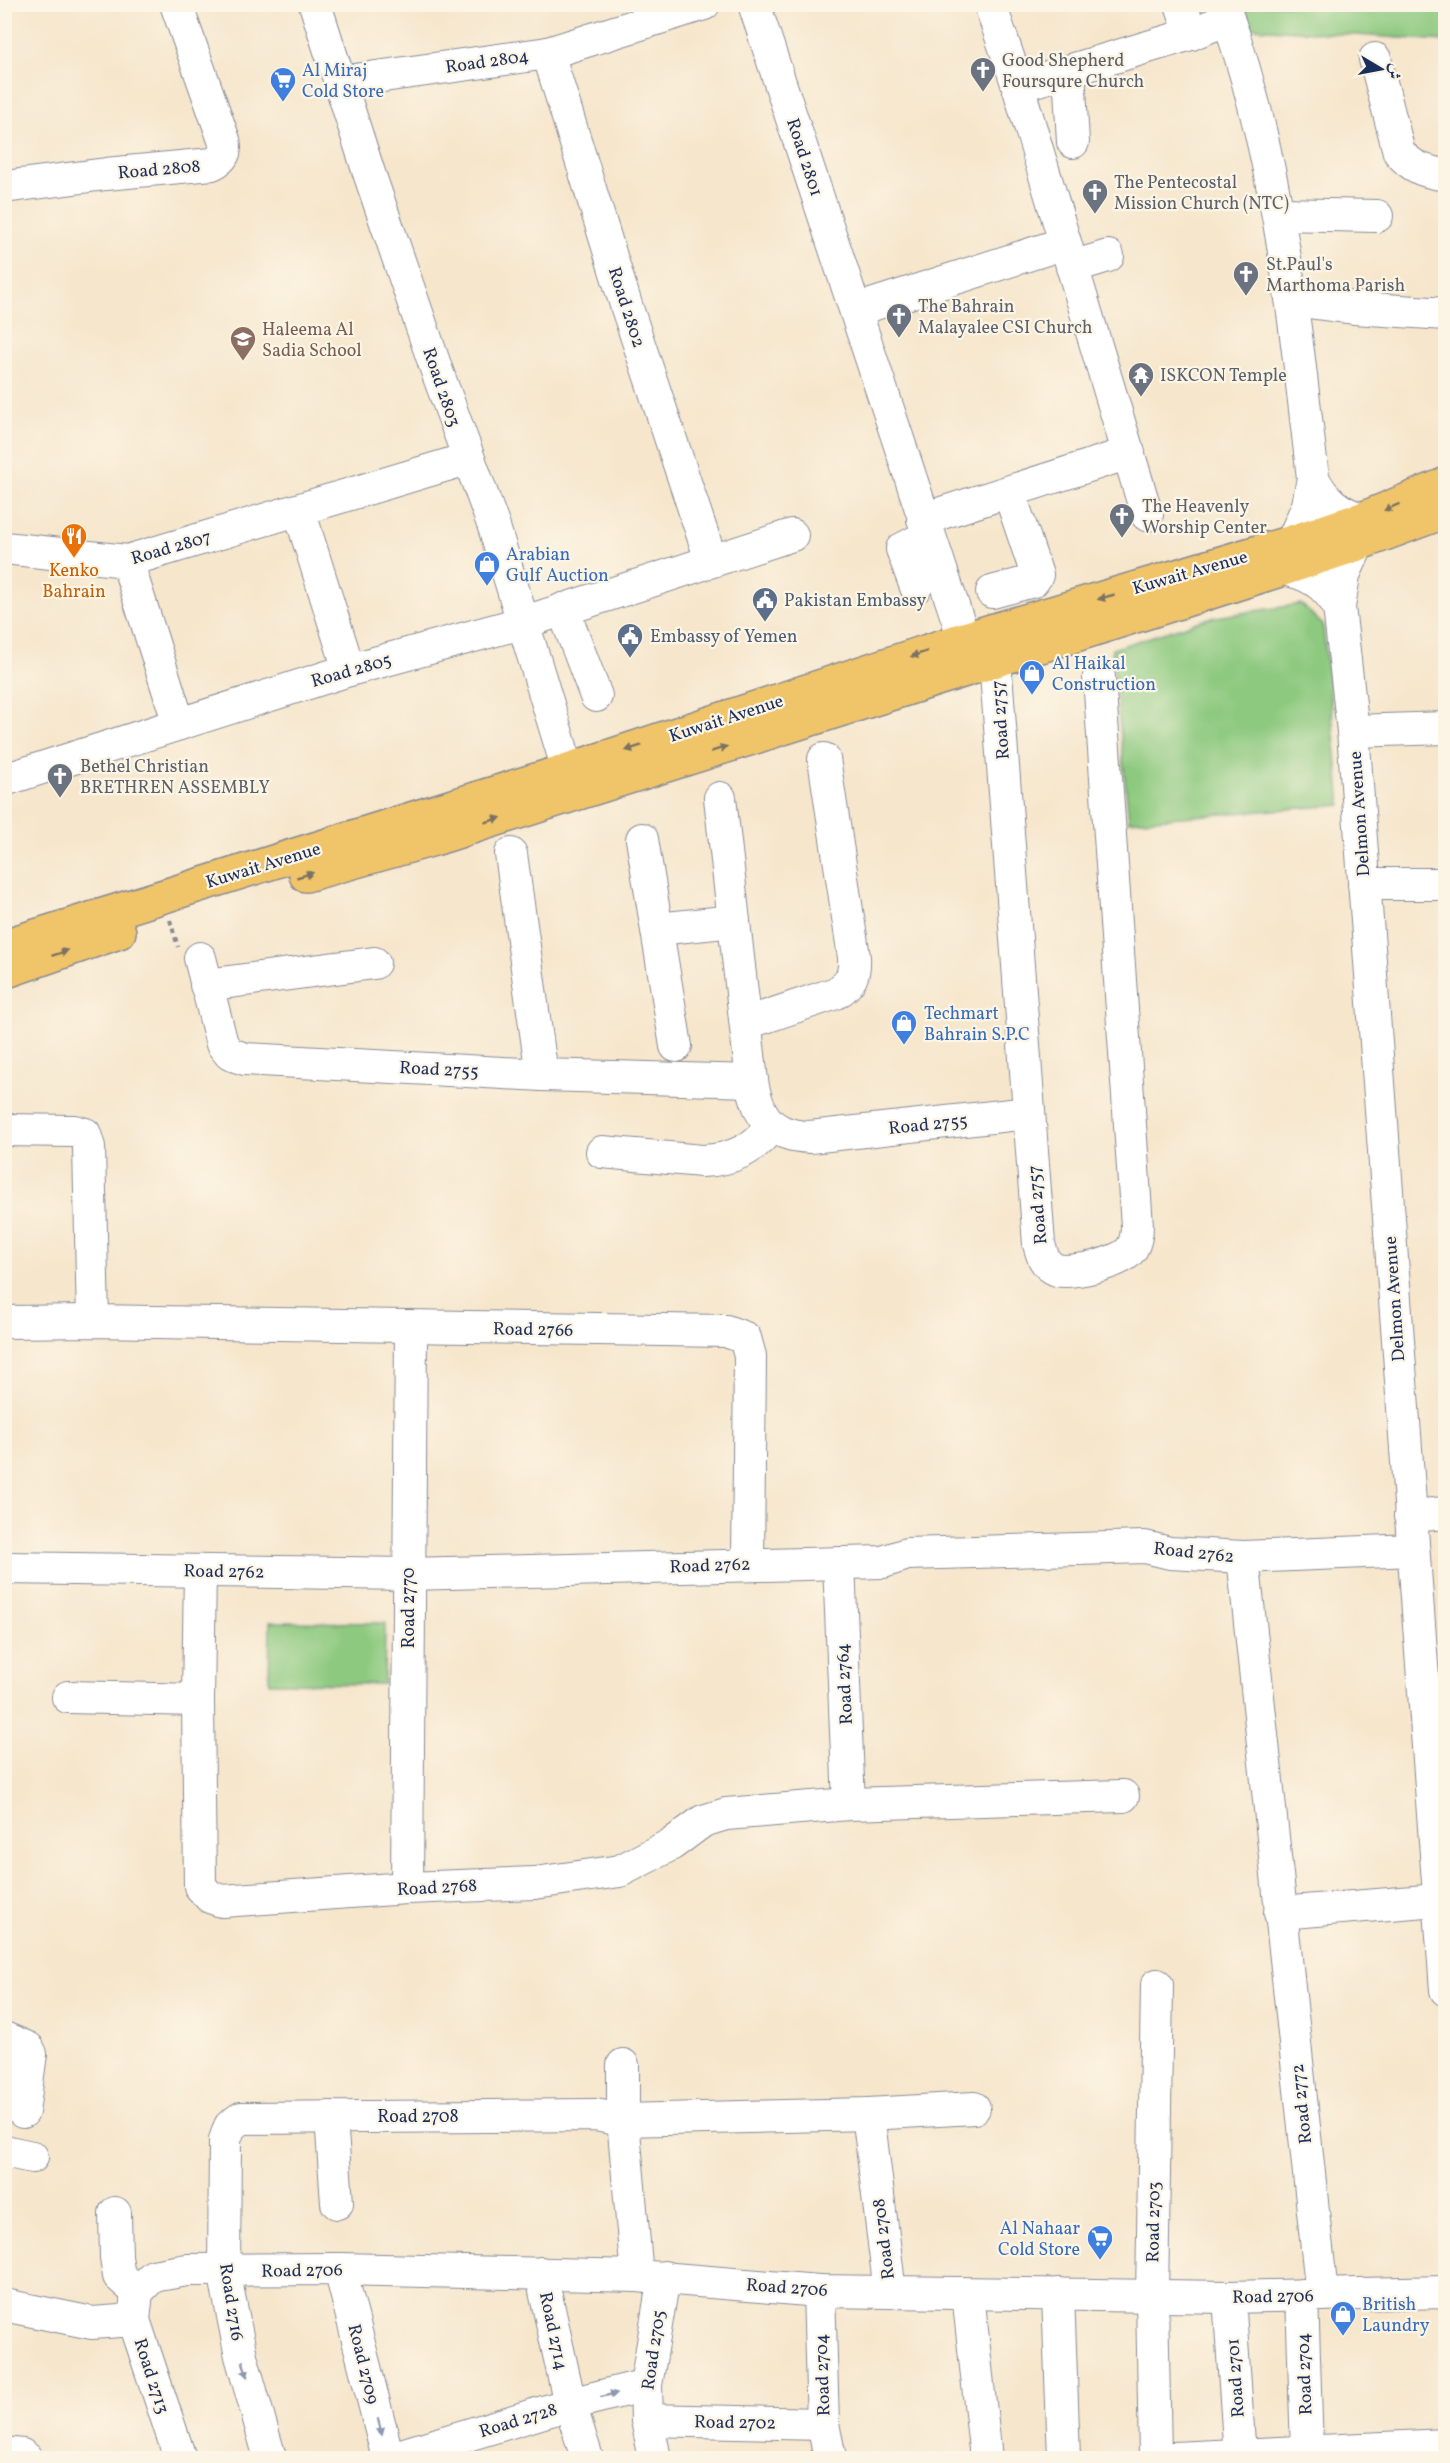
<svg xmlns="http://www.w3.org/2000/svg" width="1450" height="2463" font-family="Vollkorn,Amiri,serif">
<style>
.green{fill:#8dc97f;stroke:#547c6e;stroke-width:1.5}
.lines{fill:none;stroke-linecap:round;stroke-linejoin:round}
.minor-casing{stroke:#888a95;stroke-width:34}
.major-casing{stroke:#888a95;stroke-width:36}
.path{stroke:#888a95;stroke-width:4;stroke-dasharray:4.5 4.5;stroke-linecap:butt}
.minor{stroke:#fff;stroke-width:32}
.major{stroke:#f0c469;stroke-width:33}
.oneway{fill:#7b7263}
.oneway2{fill:#8d97ae}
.labels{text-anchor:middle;stroke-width:4.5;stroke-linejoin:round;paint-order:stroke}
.worship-label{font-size:18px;fill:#5b616d;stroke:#fcf5e5;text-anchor:start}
.street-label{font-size:18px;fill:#1b2f5e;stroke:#fcf5e5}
.shop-label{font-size:18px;fill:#366cbe;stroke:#fcf5e5;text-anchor:start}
.education-label{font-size:18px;fill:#785e54;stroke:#fcf5e5;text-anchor:start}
.food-label{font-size:18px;fill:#c56008;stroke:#fcf5e5}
.service-label{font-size:18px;fill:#4e5e75;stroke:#fcf5e5;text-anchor:start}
</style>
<rect width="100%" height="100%" fill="#fcf5e5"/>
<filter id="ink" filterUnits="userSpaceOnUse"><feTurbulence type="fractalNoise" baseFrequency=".0167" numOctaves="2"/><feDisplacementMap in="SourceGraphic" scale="12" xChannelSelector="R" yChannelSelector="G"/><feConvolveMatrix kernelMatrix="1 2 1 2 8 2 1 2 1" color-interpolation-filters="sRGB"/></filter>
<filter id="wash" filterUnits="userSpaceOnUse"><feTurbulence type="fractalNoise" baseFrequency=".008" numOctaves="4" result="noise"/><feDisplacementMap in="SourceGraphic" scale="24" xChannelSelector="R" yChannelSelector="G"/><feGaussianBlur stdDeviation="1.35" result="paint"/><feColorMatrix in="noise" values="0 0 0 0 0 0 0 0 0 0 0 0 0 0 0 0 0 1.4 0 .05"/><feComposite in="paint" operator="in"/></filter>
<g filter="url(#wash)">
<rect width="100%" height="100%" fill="#f6e6cc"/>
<!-- green -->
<g class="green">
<polygon points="1243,5 1445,5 1445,41 1252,28"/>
<polygon points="1301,604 1323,625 1341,805 1129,821 1112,649 1210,618"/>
<polygon points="270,1622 385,1623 384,1684 269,1683"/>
</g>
</g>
<g filter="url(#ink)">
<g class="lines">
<!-- minor casing -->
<g class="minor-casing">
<g id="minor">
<polyline points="315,4 368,170 438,374 494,527 568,770"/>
<polyline points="754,4 964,639"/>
<polyline points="990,4 1018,86 1147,515"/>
<polyline points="1181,4 1191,34"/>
<path d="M1223,4c56,155 71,313 90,474l-5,27 -16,37"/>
<polyline points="548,53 626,305 711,560"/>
<path d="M1375,59l24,93c13,16 27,20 47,23"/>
<polyline points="1069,71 1073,142"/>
<polyline points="340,82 548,53 704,4"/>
<polyline points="1018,86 1191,34 1228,19"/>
<path d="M4,187l102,-13 106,-10c11,-5 15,-12 12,-24l-48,-136"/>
<polyline points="1279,214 1377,216"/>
<polyline points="1072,267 1108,256"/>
<polyline points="1292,300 1354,308 1446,314"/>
<polyline points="856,310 1065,243"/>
<path d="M1313,478c11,22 25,34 49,41"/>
<polyline points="299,510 349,670"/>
<polyline points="923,519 1129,453"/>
<polyline points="1358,544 1344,575 1339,607 1353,731 1446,1990"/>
<polyline points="4,548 127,561 467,459"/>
<polyline points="127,561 179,724"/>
<path d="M1283,569c27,5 42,15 56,38"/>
<polyline points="916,587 902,549 929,535"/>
<polyline points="992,592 1033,581 1037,575 1009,492"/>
<polyline points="563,609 596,696"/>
<path d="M995,660l44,584c3,11 6,22 18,26 15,4 67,-7 75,-22 4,-7 5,-15 5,-22l-38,-549"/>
<polyline points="1353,731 1446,728"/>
<polyline points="4,780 349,670 525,622 792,535"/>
<path d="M720,798l32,283c6,36 19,55 58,56l219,-24"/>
<polyline points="642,839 676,1046"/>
<polyline points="511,854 542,1075"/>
<polyline points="1364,884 1446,884"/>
<polyline points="657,929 734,921"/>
<polyline points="200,958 222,1044 230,1054 245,1059 542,1075 752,1081"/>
<polyline points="206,985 374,963"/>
<path d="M747,1023l89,-30c15,-9 19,-18 18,-36l-30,-198"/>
<polyline points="4,1130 74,1131 85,1134 89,1147 93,1321"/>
<path d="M602,1152l100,9c28,-1 54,-11 69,-36"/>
<polyline points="4,1322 93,1321 726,1331 745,1338 750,1356 748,1564"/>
<polyline points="1410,1516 1446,1513"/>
<polyline points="1243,1557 1322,2295"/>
<polyline points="839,1563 849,1804"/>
<polyline points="4,1568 408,1574 883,1562 907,1554 1145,1547 1170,1553 1243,1557 1413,1550"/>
<polyline points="200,1571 198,1700 200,1886 210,1897 222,1901 407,1888 535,1883 620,1871 672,1844 703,1821 726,1814 849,1804 1123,1796"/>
<polyline points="68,1697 198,1700"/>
<polyline points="407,1888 411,1328"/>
<polyline points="1280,1913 1438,1900"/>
<polyline points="4,2038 28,2048 31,2054 23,2112"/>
<polyline points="623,2065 623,2120 637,2276"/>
<polyline points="868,2114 890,2292"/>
<polyline points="331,2117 337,2203"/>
<polyline points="4,2151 32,2157"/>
<polyline points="115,2213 116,2257 119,2276 137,2292"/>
<polyline points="340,2269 388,2458"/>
<polyline points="541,2273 570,2404 587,2458"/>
<polyline points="819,2291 823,2424 830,2458"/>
<polyline points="137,2292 153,2276 187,2270 340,2269 637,2276 819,2291 1229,2297 1446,2292"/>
<polyline points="137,2292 134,2320 180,2458"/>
<polyline points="968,2294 986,2458"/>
<polyline points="1058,2294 1064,2458"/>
<polyline points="1302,2295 1307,2452"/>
<polyline points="1229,2297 1240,2458"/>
<polyline points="4,2305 92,2323 134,2320"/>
<polyline points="647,2420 823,2424"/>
<polyline points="4,2453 22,2455 26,2458"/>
<polyline points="270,2458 241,2356 224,2271 225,2140 230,2126 241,2118 595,2115 623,2120 868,2114 974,2108"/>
<polyline points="391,2458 570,2404 646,2385"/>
<polyline points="655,2458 647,2420 646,2385 664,2277"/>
<polyline points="1155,2458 1152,2296 1157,1985"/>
<polyline points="1173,2458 1446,2445"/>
</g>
</g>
<!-- major casing -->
<g class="major-casing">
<g id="major">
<polyline points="306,875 434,839 1283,569 1358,544 1446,511"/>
<polyline points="4,946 568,770 964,639 1292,542 1362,519 1446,484"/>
<polyline points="4,972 119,932"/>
</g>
</g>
<!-- path -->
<polyline class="path" points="170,920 178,947"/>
<!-- minor -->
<use href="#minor" class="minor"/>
<!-- major -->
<use href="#major" class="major"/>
</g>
<!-- one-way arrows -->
<defs><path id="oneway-solid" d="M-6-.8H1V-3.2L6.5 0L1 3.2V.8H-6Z" transform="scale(1.5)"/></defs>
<g class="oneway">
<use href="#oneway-solid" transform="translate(1392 507) rotate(157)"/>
<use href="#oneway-solid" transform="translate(1106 597) rotate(164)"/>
<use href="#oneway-solid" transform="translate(919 654) rotate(162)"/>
<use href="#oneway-solid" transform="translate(634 748) rotate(162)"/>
<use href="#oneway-solid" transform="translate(719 749) rotate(-18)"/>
<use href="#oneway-solid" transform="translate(493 820) rotate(-17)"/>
<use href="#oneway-solid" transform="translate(305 875) rotate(-16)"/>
<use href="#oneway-solid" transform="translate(60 953) rotate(-19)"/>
</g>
<g class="oneway2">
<use href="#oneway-solid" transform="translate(245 2369) rotate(74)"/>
<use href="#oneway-solid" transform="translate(609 2395) rotate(-14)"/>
<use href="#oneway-solid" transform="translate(380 2427) rotate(76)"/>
</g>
</g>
<!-- icons -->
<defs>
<g id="church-pin" transform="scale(1.35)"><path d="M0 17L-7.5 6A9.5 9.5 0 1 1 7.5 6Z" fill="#6b7280" stroke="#fcf5e5"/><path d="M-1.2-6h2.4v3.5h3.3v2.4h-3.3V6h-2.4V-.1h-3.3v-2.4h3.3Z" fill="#fff"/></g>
<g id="supermarket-pin" transform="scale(1.35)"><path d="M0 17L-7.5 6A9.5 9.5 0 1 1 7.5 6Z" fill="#3f7fe0" stroke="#fcf5e5"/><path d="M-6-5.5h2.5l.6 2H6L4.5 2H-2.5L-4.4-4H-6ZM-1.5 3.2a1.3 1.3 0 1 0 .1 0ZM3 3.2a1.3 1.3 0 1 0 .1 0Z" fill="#fff"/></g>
<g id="school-pin" transform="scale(1.35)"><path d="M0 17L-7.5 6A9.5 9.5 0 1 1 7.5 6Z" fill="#8d6e63" stroke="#fcf5e5"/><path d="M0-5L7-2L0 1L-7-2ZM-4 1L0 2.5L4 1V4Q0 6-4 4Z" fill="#fff"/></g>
<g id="temple-pin" transform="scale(1.35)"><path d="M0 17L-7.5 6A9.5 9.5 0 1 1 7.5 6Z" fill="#6b7280" stroke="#fcf5e5"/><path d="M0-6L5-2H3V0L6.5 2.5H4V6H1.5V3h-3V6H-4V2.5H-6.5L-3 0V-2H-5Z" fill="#fff"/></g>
<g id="restaurant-pin" transform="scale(1.35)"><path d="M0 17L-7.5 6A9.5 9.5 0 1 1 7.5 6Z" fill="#e8710a" stroke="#fcf5e5"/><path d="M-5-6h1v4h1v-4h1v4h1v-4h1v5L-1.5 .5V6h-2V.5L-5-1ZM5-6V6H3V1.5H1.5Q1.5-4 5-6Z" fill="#fff"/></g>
<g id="shop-pin" transform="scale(1.35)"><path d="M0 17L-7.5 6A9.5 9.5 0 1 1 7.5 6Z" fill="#3f7fe0" stroke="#fcf5e5"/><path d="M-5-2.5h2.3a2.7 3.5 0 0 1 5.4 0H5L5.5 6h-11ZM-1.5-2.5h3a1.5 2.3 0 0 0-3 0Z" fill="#fff"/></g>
<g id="civic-pin" transform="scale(1.35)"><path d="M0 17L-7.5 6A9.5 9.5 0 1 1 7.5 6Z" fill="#5c6f8a" stroke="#fcf5e5"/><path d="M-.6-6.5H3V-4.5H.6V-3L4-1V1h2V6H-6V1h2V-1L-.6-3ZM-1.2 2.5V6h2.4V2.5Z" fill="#fff"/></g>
</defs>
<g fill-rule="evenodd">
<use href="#church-pin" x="983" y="70"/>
<use href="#supermarket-pin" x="283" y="80"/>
<use href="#church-pin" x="1095" y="192"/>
<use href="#church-pin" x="1246" y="274"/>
<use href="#church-pin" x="899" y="316"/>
<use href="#school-pin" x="243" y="339"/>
<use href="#temple-pin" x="1141" y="375"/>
<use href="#church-pin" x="1122" y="516"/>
<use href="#restaurant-pin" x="74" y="536"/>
<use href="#shop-pin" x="487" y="564"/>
<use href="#civic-pin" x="765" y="600"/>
<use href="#civic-pin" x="630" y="636"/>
<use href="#shop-pin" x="1032" y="673"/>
<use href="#church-pin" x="60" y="776"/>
<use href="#shop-pin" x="904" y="1023"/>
<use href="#supermarket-pin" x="1100" y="2238"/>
<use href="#shop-pin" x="1343" y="2314"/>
</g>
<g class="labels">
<!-- worship labels -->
<g class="worship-label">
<text x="1002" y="66">Good Shepherd<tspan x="1002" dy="21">Foursqure Church</tspan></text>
<text x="1114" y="188">The Pentecostal<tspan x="1114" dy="21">Mission Church (NTC)</tspan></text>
<text x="1266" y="270">St.Paul's<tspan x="1266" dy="21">Marthoma Parish</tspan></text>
<text x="918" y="312">The Bahrain<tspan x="918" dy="21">Malayalee CSI Church</tspan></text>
<text x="1160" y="381">ISKCON Temple</text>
<text x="1142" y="512">The Heavenly<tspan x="1142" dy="21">Worship Center</tspan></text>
<text x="80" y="772">Bethel Christian<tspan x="80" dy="21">BRETHREN ASSEMBLY</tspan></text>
</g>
<!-- street labels -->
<g class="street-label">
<text transform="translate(487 61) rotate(-8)" y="6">Road 2804</text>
<text transform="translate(805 157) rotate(72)" y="6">Road 2801</text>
<text transform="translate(159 169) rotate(-5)" y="6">Road 2808</text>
<text transform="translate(627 307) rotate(72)" y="6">Road 2802</text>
<text transform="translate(442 387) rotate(71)" y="6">Road 2803</text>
<text transform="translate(171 547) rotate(-16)" y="6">Road 2807</text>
<text transform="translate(1190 572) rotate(-16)" y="6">Kuwait Avenue</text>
<text transform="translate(351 670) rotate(-16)" y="6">Road 2805</text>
<text transform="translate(726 718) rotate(-18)" y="6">Kuwait Avenue</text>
<text transform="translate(1000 720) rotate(-94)" y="6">Road 2757</text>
<text transform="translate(1359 814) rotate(-94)" y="6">Delmon Avenue</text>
<text transform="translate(263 865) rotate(-17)" y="6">Kuwait Avenue</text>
<text transform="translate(439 1069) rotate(3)" y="6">Road 2755</text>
<text transform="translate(928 1124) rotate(-6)" y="6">Road 2755</text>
<text transform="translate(1037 1205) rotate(-95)" y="6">Road 2757</text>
<text transform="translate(1394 1299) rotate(-94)" y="6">Delmon Avenue</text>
<text transform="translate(533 1329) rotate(1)" y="6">Road 2766</text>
<text transform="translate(1194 1552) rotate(6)" y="6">Road 2762</text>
<text transform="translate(710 1565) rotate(-2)" y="6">Road 2762</text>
<text transform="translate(224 1571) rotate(1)" y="6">Road 2762</text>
<text transform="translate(408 1608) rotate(-90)" y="6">Road 2770</text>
<text transform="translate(844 1684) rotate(-93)" y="6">Road 2764</text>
<text transform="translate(437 1887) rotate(-3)" y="6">Road 2768</text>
<text transform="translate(1301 2104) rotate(-96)" y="6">Road 2772</text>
<text x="418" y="2122">Road 2708</text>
<text transform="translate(1153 2222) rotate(-89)" y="6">Road 2703</text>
<text transform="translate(883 2239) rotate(-97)" y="6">Road 2708</text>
<text transform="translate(302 2270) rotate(-1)" y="6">Road 2706</text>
<text transform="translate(787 2287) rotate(4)" y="6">Road 2706</text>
<text transform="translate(1273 2296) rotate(-1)" y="6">Road 2706</text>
<text transform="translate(232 2302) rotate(81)" y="6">Road 2716</text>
<text transform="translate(554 2331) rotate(78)" y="6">Road 2714</text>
<text transform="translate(653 2350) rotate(-82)" y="6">Road 2705</text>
<text transform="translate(364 2364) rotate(76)" y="6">Road 2709</text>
<text transform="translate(1304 2374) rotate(-92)" y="6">Road 2704</text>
<text transform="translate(822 2375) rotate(-92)" y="6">Road 2704</text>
<text transform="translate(152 2376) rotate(72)" y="6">Road 2713</text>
<text transform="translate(1235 2378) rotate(-94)" y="6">Road 2701</text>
<text transform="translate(518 2420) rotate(-17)" y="6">Road 2728</text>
<text transform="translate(735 2422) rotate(1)" y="6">Road 2702</text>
</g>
<!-- shop labels -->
<g class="shop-label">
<text x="302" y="76">Al Miraj<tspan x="302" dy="21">Cold Store</tspan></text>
<text x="506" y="560">Arabian<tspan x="506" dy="21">Gulf Auction</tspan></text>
<text x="1052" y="669">Al Haikal<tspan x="1052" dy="21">Construction</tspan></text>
<text x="924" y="1019">Techmart<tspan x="924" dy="21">Bahrain S.P.C</tspan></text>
<text x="1080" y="2234" text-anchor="end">Al Nahaar<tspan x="1080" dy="21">Cold Store</tspan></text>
<text x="1362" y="2310">British<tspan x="1362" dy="21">Laundry</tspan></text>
</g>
<!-- education labels -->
<g class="education-label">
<text x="262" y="335">Haleema Al<tspan x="262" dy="21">Sadia School</tspan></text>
</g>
<!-- food labels -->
<g class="food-label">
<text x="74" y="576">Kenko<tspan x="74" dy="21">Bahrain</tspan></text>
</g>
<!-- service labels -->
<g class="service-label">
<text x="784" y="606">Pakistan Embassy</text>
<text x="650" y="642">Embassy of Yemen</text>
</g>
</g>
<!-- margin -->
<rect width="1450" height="2463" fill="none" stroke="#fcf5e5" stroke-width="24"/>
<!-- north arrow -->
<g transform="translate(1381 69) rotate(100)" stroke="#fcf5e5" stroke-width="4.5" paint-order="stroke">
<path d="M0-4.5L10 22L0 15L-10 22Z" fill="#1b2f5e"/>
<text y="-9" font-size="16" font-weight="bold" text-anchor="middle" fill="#1b2f5e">ش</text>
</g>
</svg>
